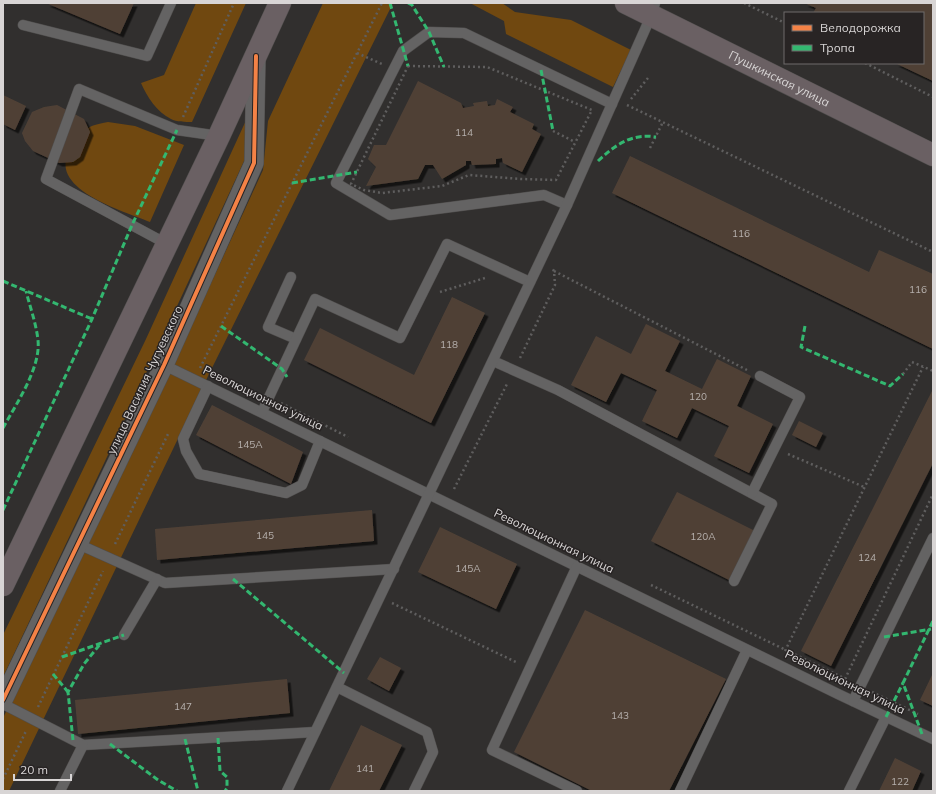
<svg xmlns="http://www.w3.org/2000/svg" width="936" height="794" font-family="Mulish,sans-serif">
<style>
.green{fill:#704810}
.building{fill:#504136;filter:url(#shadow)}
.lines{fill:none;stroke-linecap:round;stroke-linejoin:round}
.lane-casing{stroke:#4f4d4c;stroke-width:11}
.street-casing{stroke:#4f4d4c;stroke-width:20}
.primary-casing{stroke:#4f4d4c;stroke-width:23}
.path{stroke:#5f5e5e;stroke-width:2.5;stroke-dasharray:2 3;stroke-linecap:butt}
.lane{stroke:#646363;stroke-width:10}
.street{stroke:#646363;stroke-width:19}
.primary{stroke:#6a6063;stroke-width:22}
.quiet{stroke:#33b770;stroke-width:3;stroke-dasharray:6 3;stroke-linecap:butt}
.cycleway-casing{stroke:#282424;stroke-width:6}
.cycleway{stroke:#f48246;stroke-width:4}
.labels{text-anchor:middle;stroke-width:3;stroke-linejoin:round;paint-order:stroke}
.number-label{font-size:10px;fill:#b6b0ad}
.street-label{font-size:12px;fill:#d8d5d5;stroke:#282424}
</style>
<defs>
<filter id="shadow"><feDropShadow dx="3.5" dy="3.5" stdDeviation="0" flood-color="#0009"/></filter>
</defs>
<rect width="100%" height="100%" fill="#312f2e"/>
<!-- green -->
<g class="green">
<path d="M196,3h50l-54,119c-6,0 -16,0 -21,-3 -14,-7 -24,-22 -30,-36l23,-8z"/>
<polygon points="323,3 393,3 209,374 9,791 3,791 3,718 176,359 263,170 268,121"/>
<polygon points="470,3 502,3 515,12 571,20 631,50 613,87 506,34 504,21"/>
<polygon points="248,116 245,159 123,423 3,677 3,635 146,339"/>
<path d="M108,122l27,4 49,19 -34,77c-26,-11 -108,-34 -78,-75 13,-19 14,-21 36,-25z"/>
</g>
<!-- building -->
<g class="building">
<polygon points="46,3 134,3 120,34"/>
<polygon points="804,3 933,3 933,81 895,63 923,63 923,13 813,13 816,8"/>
<polygon points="418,81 461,103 463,108 474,106 473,103 487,101 488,106 495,105 497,99 513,107 510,112 534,124 532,129 541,134 522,172 503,163 502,158 496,159 496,164 472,165 471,161 466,161 466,165 442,179 433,165 425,165 418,179 366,186 376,167 368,159 374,145 386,145"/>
<polygon points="3,95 26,106 15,130 3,124"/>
<polygon points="57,105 84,119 90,132 80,157 73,162 59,163 33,151 25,141 22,133 32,112 44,107"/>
<polygon points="630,156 869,272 879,250 933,274 933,349 612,193"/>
<polygon points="452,297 485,313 431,423 304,360 320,328 414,375"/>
<polygon points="646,324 680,341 665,371 702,389 717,359 751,376 737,406 773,424 749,473 714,456 729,426 692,408 677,438 642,421 657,390 621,373 606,402 571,385 596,336 631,354"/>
<polygon points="933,389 933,463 831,666 801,651"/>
<polygon points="212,405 303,452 291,484 196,435"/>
<polygon points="799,421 823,433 816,447 792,435"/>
<polygon points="677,492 755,531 729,580 651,541"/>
<polygon points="372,510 374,541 157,560 155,529"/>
<polygon points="440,527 517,564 496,609 418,572"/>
<polygon points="585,610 726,679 669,791 592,791 514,752"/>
<polygon points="380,657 401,668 389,691 367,679"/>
<polygon points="933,673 933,706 920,700"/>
<polygon points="287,679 290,713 78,734 75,700"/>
<polygon points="361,725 402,745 379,791 329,791"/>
<polygon points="895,758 921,771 912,791 879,791"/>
</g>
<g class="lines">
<!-- lane casing -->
<g class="lane-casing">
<g id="lane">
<polyline points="23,25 147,56 171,3"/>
<polyline points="567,205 544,195 390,215 336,183 403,51 429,32 464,33 612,104"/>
<polyline points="167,244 46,179 79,89 177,130 219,136"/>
<polyline points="291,277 268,327 296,339"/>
<polyline points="493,361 558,390 772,504 734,581"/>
<polyline points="164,365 838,694 933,739"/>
<polyline points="208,386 183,439 186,451 199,474 286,493 302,485 320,441"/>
<polyline points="262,412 315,299 400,338 447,244 530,282"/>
<polyline points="752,493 800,397 760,376"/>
<polyline points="78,544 165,583 394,569"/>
<polyline points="577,566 492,750 577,791"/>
<polyline points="124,635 157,579"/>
<polyline points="337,687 427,732 433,752 414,791"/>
<polyline points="853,701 933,538"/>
<polyline points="3,704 83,745 315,732"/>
<polyline points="60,791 83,745"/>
<polyline points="287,791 567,205 651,16 655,3"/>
<polyline points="680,791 747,650"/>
<polyline points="849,791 886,717"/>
</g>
</g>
<!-- street casing -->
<g class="street-casing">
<polyline id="street" points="3,700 164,365 254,163 256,57"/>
</g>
<!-- primary casing -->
<g class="primary-casing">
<g id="primary">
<path id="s1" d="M626,3l307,152"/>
<polyline points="3,585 219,136 280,3"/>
</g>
</g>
<!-- path -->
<g class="path">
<polyline points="744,3 785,23"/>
<polyline points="357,53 382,64"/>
<polyline points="865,63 933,97"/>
<polygon points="408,66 487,67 592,110 556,180 521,179 469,175 442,186 382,193 364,190 351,184"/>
<polyline points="631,99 648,78"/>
<polyline points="627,105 933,252"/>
<polyline points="183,117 234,3"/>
<polyline points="553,131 575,142"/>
<polyline points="650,148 663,122"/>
<polyline points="554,271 747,370"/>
<polyline points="440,292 485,278"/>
<polyline points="520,358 555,285 554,271 552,268"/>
<polyline points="200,368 382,3"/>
<polyline points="903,374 912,362 933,371"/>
<polyline points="281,403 348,437"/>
<polyline points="788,454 864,487"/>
<polyline points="454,489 508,382"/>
<polyline points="115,544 168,434"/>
<polyline points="651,585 848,680"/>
<polyline points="392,603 518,663"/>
<polyline points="785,651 923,367"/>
<polyline points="845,679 933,494"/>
<polyline points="872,692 918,714"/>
<polyline points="38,707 103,571"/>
<polyline points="3,779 26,731"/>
</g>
<!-- lane -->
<use href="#lane" class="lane"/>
<!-- street -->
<use href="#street" class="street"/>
<!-- primary -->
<use href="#primary" class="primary"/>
<!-- quiet -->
<g class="quiet">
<polyline points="390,3 408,66"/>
<polyline points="408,3 412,5 429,32 444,67"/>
<polyline points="541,70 553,131"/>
<path d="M598,161c17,-16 34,-28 58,-24"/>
<polyline points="292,183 357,172"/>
<polyline points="3,281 92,319"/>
<polyline points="221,326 282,369 287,377"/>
<polyline points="805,326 801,347 890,386 903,374"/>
<path d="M3,428c13,-24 38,-60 35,-88 -2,-17 -8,-33 -12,-49"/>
<polyline points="3,510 92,319 132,225 177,130"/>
<polyline points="233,579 344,673"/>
<polyline points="884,637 931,629"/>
<polyline points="62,657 124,635"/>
<polyline points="53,674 68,692"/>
<polyline points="886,717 903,683"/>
<polyline points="922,734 903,683 933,621"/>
<polyline points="218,738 220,771 227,777 227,788 225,791"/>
<polyline points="185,739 198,791"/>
<polyline points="73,740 68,692 84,664 101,643"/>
<polyline points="110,744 158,780 177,791"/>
</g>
<!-- cycleway casing -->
<g class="cycleway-casing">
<polyline id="cycleway" points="3,700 164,365 254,163 256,56"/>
</g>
<!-- cycleway -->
<use href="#cycleway" class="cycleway"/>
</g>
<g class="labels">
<!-- number labels -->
<g class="number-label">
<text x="464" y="136">114</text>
<text x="741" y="237">116</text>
<text x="918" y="293">116</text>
<text x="449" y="348">118</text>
<text x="698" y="400">120</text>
<text x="250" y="448">145А</text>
<text x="265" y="539">145</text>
<text x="703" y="540">120А</text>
<text x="867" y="561">124</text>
<text x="468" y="572">145А</text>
<text x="183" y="710">147</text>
<text x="620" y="719">143</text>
<text x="365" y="772">141</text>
<text x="900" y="785">122</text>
</g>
<!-- street labels -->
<g class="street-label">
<text dy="4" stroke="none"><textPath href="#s1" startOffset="171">Пушкинская улица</textPath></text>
<text transform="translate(145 380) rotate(-65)" y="4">улица Василия Чугуевского</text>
<text transform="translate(263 398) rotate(26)" y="4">Революционная улица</text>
<text transform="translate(554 541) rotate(26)" y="4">Революционная улица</text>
<text transform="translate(845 682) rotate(26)" y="4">Революционная улица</text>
</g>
</g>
<!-- border -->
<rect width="936" height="794" fill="none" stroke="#d8d5d5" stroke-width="8"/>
<!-- legend -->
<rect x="784" y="12" width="140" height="52" fill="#282424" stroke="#6e6b6b"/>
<rect x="792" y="25" width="20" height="6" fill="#f48246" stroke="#6e6b6b"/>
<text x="820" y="32" font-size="12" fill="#d8d5d5">Велодорожка</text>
<rect x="792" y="45" width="20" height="6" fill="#33b770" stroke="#6e6b6b"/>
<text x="820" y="52" font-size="12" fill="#d8d5d5">Тропа</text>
<!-- scale -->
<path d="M14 774v6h57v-6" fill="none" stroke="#d8d5d5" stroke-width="2"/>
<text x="20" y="774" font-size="12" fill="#d8d5d5" stroke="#282424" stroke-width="3" paint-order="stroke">20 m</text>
</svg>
